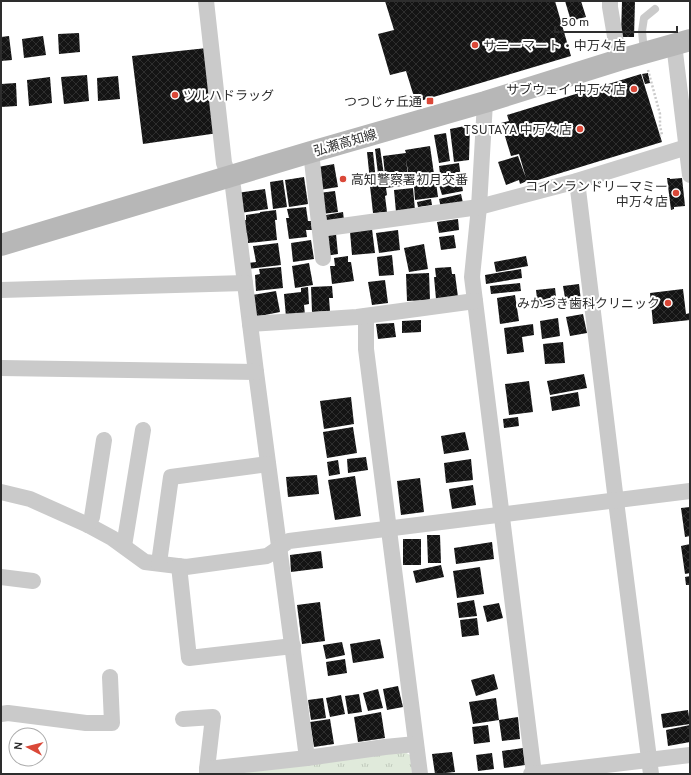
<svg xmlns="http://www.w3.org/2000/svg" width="691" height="775" font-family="Overpass,'Noto Sans JP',sans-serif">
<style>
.park{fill:url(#park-tufts)}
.building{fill:url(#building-cross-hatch)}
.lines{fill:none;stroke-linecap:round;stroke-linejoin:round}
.path{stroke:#cacaca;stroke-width:2.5;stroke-dasharray:2 2;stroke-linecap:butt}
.service{stroke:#cacaca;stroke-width:8}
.minor{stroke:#cacaca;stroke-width:16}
.secondary{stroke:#b7b7b7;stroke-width:22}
.poi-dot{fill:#da4838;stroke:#fff;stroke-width:1.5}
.labels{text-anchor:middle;stroke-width:4;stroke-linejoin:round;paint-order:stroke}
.poi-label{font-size:13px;fill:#2d2d2d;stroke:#fff;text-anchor:end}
.street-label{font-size:13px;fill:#2d2d2d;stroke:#fff}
</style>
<defs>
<pattern id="park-tufts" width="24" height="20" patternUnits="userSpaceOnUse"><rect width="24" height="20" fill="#e0eadb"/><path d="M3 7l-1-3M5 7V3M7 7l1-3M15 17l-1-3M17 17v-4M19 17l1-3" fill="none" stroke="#c0c9bc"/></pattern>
<pattern id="building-cross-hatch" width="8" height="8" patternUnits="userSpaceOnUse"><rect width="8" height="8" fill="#141414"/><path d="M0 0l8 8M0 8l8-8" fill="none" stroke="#2e2e2e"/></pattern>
</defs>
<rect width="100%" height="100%" fill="#fff"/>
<!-- park -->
<polygon class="park" points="403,751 410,755 412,774 233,774"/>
<!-- building -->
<g class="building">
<polygon points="385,1 555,1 571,56 420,101 419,99 415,100 406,71 390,75 378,34 394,30"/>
<polygon points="565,1 581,1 586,17 571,21"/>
<polygon points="622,1 635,1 634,37 621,37"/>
<polygon points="79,33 80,52 59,54 58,34"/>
<polygon points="9,36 12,60 1,61 1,37"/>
<polygon points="43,36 46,55 24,58 22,39"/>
<polygon points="207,48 218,133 143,144 132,56"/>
<polygon points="648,73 650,83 645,84 642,74"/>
<polygon points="641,74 662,142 528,183 527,181 520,184 519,180 506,185 498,162 518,156 526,178 519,154 511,156 501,123 509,121 507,115"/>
<polygon points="87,75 89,101 64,104 61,77"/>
<polygon points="118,76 120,99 98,101 97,78"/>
<polygon points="50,77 52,103 29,106 27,80"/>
<polygon points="16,83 17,106 1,107 1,84"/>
<polygon points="470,125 469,160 454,162 450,129"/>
<polygon points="446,133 450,161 439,163 434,135"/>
<polygon points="430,146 435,181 410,185 406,159 409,185 386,188 387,195 385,196 387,212 373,213 370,186 386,184 383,156 406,153 405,150"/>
<polygon points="380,148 385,182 379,182 375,149"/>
<polygon points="367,152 373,152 376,181 370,181"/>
<polygon points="459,163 461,178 441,181 439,166"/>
<polygon points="334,164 338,187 319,190 318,167"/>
<polygon points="304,177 308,204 289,207 285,180"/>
<polygon points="667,178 670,178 670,179 682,178 685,206 674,207 674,209 671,210"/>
<polygon points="283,180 287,207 273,209 270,182"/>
<polygon points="461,180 463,191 442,195 439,185"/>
<polygon points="436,182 438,197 415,200 414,186"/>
<polygon points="413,188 415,210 396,212 394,190"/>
<polygon points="265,189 268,209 240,213 237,193"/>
<polygon points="335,191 338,212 322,214 319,193"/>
<polygon points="461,194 463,203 441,208 439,199"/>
<polygon points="431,199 432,205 418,207 417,202"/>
<polygon points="306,207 308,221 311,221 312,230 306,230 307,237 289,239 286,218 289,218 287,209"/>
<polygon points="276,210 277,220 275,220 277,240 248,243 247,233 244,234 242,221 246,220 246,215 260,213 260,212"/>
<polygon points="343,212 344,220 327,223 326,215"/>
<polygon points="458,219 459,230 439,233 437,222"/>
<polygon points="372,229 375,253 352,255 350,232"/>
<polygon points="398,230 400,250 379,253 376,233"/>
<polygon points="336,234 338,254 325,256 323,236"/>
<polygon points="454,235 456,248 441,250 439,237"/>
<polygon points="311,240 314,259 293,262 291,243"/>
<polygon points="278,243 281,265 248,269 248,263 256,262 253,246"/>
<polygon points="424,244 428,269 409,272 404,248"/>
<polygon points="392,255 394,275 379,276 377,257"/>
<polygon points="348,256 348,262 351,262 354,281 332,284 330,266 335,266 334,258"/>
<polygon points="526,256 528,266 496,272 494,262"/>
<polygon points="309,263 313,285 295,288 292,266"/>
<polygon points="281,267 283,288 256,291 255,275 260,274 259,269"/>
<polygon points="451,267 452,274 455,274 458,297 436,299 434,277 436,277 435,268"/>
<polygon points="521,269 522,278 486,284 485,275"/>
<polygon points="429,273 430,300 407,301 406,274"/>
<polygon points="385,280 388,303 372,305 368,282"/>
<polygon points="520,283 521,291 491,294 490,286"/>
<polygon points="579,284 581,301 566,304 563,286"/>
<polygon points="332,286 333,298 329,298 330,311 312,312 311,287"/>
<polygon points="308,287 309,304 304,305 305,315 286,317 284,294 301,292 301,288"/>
<polygon points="555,288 557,305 538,307 536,290"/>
<polygon points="683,289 686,314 690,313 690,320 653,324 650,293"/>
<polygon points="276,291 280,312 255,317 252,295"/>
<polygon points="515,295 519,321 500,324 497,298"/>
<polygon points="583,314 587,333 570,336 566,317"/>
<polygon points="558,318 560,336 542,339 540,321"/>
<polygon points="421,320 421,332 402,333 402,321"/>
<polygon points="394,323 396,337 378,339 376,324"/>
<polygon points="533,324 534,335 522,337 524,352 507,354 504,328"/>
<polygon points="563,342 565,363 545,364 543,344"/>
<polygon points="584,374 587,388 550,395 547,381"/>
<polygon points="529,381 533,412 509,415 505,384"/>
<polygon points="578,392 580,406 552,411 550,397"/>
<polygon points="351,397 354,424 324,429 320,401"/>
<polygon points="518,417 519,426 504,428 503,419"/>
<polygon points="353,427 357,453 327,458 323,432"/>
<polygon points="465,432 469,450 444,454 441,436"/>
<polygon points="366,457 368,470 348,473 347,459"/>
<polygon points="471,459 473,480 446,483 444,463"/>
<polygon points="338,460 340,474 329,476 327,462"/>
<polygon points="317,475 319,494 288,497 286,477"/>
<polygon points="355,476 361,516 335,520 328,480"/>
<polygon points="420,478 424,512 401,515 397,481"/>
<polygon points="473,485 476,505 452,509 449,489"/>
<polygon points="690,507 690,536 685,537 681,508"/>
<polygon points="427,535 440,535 441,563 428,563"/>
<rect x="403" y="539" width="18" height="26"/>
<polygon points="492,542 494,559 456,564 454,548"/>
<polygon points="690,544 690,573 685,574 681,546"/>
<polygon points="321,551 323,568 291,572 290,555"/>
<polygon points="441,565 444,577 416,583 413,571"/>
<polygon points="480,567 484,594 457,598 453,571"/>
<polygon points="690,576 690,585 686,585 685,577"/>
<polygon points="474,600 477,616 459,618 457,603"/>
<polygon points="320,602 325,641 302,644 297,605"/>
<polygon points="499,603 503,618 487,622 483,606"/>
<polygon points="477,618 479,635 462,637 460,620"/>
<polygon points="380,639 384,658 353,663 350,644"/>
<polygon points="342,642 345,655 326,659 323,645"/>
<polygon points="345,659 347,673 328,676 326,662"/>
<polygon points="494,674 498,689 476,696 471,680"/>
<polygon points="398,686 403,707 387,710 383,689"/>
<polygon points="378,689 383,708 368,711 363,693"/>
<polygon points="359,694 362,712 348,714 345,696"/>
<polygon points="341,695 345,714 330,717 326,698"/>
<polygon points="323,698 326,718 311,720 308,700"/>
<polygon points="496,698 499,720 473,724 469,702"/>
<polygon points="688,710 690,724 663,728 661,714"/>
<polygon points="381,712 385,738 358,742 354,717"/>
<polygon points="518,717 520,739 502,741 499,720"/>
<polygon points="330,719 334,744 314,747 310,722"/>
<polygon points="488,725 490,742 474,744 472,727"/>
<polygon points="690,725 690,742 668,746 666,730"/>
<polygon points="523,748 525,765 504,768 502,751"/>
<polygon points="452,752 455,772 435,774 432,754"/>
<polygon points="492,753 494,769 478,771 476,755"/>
</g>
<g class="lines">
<!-- path -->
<polyline class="path" points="648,70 660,114 660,126 662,135 660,136"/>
<!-- service -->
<polyline class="service" points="644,52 642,31 644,18 655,9"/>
<!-- minor -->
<g class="minor">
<polyline points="206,1 224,163 233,187 256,372 307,758"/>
<polyline points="610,1 610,7 619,60"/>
<polyline points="674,44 690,175"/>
<polyline points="485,102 479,207 472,277 534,774"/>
<polyline points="311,152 323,258"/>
<polyline points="577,181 616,501 651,774"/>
<polyline points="320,229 479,207 577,181 687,147"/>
<polyline points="1,290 245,283"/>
<polyline points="366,316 366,349 420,774"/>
<polyline points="250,324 357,317 475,301"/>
<polyline points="1,368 256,372"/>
<polyline points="1,492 30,499 88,525 112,538 145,562 186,567 267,556 289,541 690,491"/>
<polyline points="88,525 92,517 104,440"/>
<polyline points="124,546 143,430"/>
<polyline points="159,563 171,477 268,464"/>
<polyline points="179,566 189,658 293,646"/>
<polyline points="1,577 33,581"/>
<polyline points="1,714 8,713 86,723 112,723 110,677"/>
<polyline points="183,719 213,717 207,769"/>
<polyline points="207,774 207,769 307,758 385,747 416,744"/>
<polyline points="531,774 690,755"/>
</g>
<!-- secondary -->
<polyline class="secondary" points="1,245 311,152 485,102 619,60 690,40"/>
</g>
<!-- markers -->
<g class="poi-dot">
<circle cx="475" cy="45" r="4"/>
<circle cx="634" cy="89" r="4"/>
<circle cx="175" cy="95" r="4"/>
<rect x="426" y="97" width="8" height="8" rx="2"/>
<circle cx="580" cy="129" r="4"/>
<circle cx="343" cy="179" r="4"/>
<circle cx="676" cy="193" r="4"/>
<circle cx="668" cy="303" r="4"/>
</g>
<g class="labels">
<!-- poi labels -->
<g class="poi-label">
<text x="483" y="50" text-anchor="start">サニーマート・中万々店</text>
<text x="626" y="94">サブウェイ 中万々店</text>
<text x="183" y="100" text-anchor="start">ツルハドラッグ</text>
<text x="422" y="106">つつじヶ丘通</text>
<text x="572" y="134">TSUTAYA 中万々店</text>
<text x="351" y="184" text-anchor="start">高知警察署初月交番</text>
<text x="668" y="191">コインランドリーマミー<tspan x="668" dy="15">中万々店</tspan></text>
<text x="660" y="308">みかづき歯科クリニック</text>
</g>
<!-- street labels -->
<g class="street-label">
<text transform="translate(345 142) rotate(-16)" y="5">弘瀬高知線</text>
</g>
</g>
<!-- border -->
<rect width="691" height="775" fill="none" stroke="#2d2d2d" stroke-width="4"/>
<!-- north arrow -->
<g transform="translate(28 747) rotate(277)"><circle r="19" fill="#ffffff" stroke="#ababab"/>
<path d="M0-3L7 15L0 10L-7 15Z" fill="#da4838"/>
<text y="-6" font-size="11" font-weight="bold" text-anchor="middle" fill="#2d2d2d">N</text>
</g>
<!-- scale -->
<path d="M555 26v6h122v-6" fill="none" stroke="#2d2d2d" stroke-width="2"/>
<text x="561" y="26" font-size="12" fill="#2d2d2d" stroke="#ffffff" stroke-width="3" paint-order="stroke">50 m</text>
</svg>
